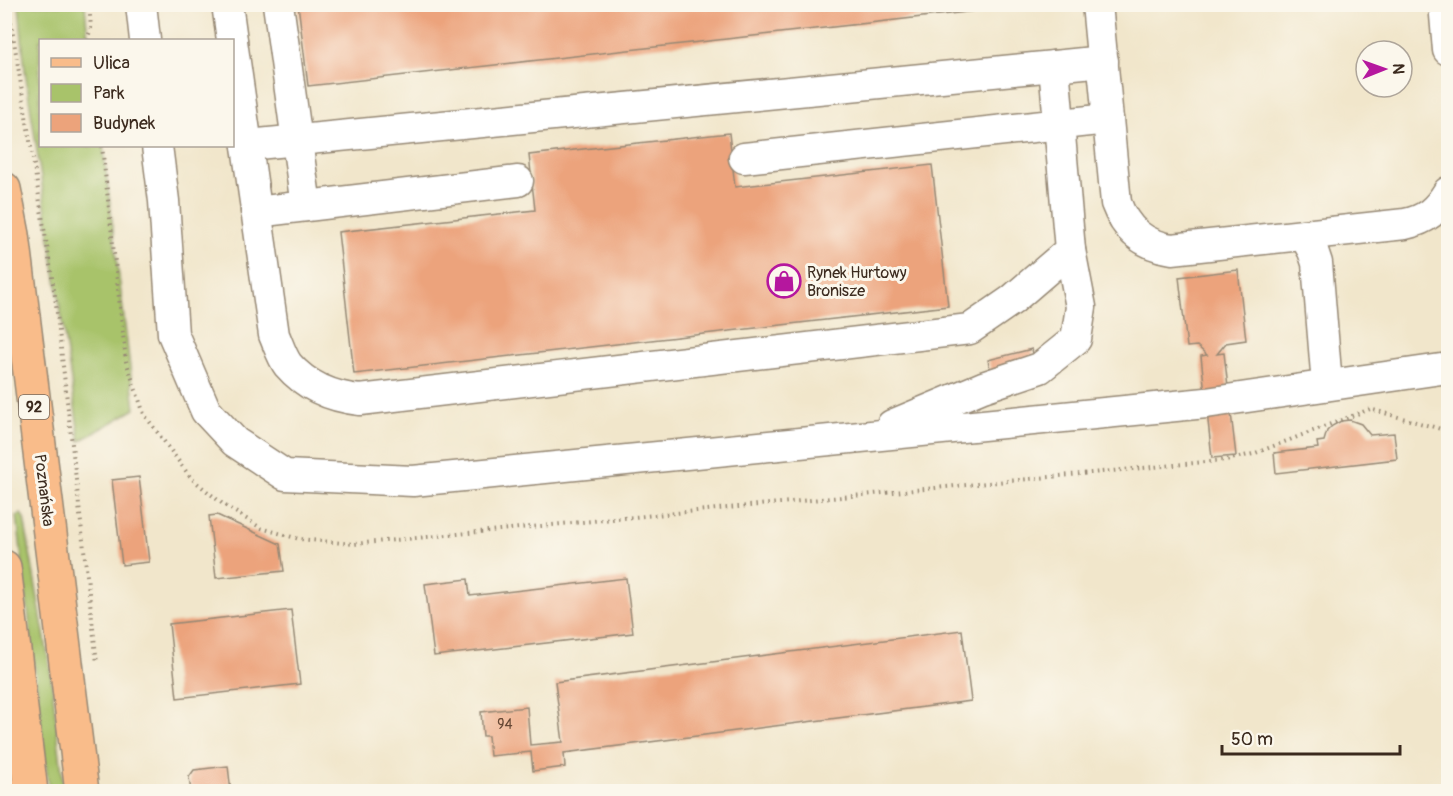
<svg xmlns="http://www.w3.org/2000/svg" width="1453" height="796" font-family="Pangolin,sans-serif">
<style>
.green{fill:#a8c36a;stroke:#727644;stroke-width:1.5}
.building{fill:#eca37b}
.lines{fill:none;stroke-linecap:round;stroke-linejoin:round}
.minor-casing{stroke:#968874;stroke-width:33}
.major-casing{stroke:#968874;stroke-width:36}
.path{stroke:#968874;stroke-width:4;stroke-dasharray:1.5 4.5;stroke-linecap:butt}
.minor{stroke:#fff;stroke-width:30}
.major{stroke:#f9bc8a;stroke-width:33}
.labels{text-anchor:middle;stroke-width:6;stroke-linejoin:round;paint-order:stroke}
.number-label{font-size:14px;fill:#674835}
.shield{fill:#fbf7ec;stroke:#75685c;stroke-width:1.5}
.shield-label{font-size:15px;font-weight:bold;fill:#3b2a1e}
.poi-label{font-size:16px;fill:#3b2a1e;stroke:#fbf7ec;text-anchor:start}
.street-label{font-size:16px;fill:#3b2a1e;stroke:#fbf7ec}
</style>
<rect width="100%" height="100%" fill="#fbf7ec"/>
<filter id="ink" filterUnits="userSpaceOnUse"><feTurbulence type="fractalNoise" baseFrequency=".0167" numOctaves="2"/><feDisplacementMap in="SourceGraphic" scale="12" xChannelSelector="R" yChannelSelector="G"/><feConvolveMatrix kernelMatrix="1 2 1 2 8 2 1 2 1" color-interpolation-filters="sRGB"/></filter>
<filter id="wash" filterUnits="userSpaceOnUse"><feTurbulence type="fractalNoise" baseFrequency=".008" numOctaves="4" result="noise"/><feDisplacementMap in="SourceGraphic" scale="24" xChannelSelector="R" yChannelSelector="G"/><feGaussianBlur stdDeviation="1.35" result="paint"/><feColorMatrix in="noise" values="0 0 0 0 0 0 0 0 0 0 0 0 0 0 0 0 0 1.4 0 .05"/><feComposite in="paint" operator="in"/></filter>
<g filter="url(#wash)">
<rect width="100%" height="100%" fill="#f1e6cb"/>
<!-- green -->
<g class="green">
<polygon points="19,5 85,5 88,40 40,40 40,146 103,146 135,409 80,441 25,71"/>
<polygon points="21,514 24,518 50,668 64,791 49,791 17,516"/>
</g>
<g id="blocks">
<!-- building -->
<g class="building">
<polygon points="298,4 1020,4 1020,6 308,86"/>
<polygon points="729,133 735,187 932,165 948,306 354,374 338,232 535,210 529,155"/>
<polygon points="1238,270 1246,340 1226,343 1217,354 1224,353 1236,456 1212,458 1201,356 1207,355 1197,346 1187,347 1179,277"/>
<polygon points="1032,349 1040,383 996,393 988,360"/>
<polygon points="1350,420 1361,424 1370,435 1394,433 1397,459 1276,473 1274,453 1318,448 1317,442 1324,441 1327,431 1332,426 1341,421"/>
<polygon points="139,477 149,562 122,565 112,480"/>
<polygon points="217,515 280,544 284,571 216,578 209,516"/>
<polygon points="626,578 633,633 434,656 425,584 468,579 470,596"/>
<polygon points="291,610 300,684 177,698 169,624"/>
<polygon points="962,630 971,701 564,753 565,767 533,771 531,752 490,756 488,736 483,736 481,712 527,707 530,745 563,742 555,682"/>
<polygon points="228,766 231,792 191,792 189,777 194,770"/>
</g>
</g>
</g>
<g filter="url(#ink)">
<use href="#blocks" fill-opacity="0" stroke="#968874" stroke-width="1.5"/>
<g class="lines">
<!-- minor casing -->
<g class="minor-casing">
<g id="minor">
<polyline points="141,4 145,40"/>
<polyline points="227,4 232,40"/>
<polyline points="278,4 306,206"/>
<path d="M1097,4l19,199c10,27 28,42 56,46l233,-25c21,-4 32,-14 43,-32"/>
<polyline points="1447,4 1445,15 1448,50"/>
<path d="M232,41l42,294c4,9 8,22 14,30 19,22 44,32 72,35l610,-71 42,-29 58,-50 -16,-184 49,-5"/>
<polyline points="247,145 1054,66"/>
<polyline points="157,146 164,201 173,334 206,411 235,442 285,475 413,481 1206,403 1448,368"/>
<polyline points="744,158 1108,119"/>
<polyline points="256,212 518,181"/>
<polyline points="1304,235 1313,251 1317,263 1327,385"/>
<polyline points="892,425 983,387 1040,368 1076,339 1081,307 1070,250"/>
</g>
</g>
<!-- major casing -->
<g class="major-casing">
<g id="major">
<polyline points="4,189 13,235 82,792"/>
<polyline points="4,567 31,792"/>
</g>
</g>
<!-- path -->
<g class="path">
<polyline points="8,4 55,296 97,663"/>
<polyline points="87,40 91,28 89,4"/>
<polyline points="102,146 126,361 144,414 191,478 224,505 261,528 299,539 354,544 1226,460 1253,454 1370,409 1448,431"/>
</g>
<!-- minor -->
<use href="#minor" class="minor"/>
<!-- major -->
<use href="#major" class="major"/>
</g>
</g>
<!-- icons -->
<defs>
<g id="shop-ring" transform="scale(1.725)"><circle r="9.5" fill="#fbf7ec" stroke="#b5179e" stroke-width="1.5"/><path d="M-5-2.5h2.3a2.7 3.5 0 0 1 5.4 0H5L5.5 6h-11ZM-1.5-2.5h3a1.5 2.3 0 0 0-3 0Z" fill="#b5179e"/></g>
</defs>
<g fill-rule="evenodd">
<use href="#shop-ring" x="784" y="281"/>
</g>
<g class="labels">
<!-- number labels -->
<g class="number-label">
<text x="505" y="729">94</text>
</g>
<!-- shield labels -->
<rect class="shield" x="19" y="395" width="30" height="24" rx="4.5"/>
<g class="shield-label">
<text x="34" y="412">92</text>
</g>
<!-- poi labels -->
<g class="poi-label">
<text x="807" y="278">Rynek Hurtowy<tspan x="807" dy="18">Bronisze</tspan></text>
</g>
<!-- street labels -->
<g class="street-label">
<text transform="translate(45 490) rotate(83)" y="6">Poznańska</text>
</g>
</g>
<!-- margin -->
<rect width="1453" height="796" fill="none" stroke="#fbf7ec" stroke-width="24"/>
<!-- legend -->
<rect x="39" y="39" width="195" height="108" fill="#fbf7ec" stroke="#aea59a" stroke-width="1.5"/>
<rect x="51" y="58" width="30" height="9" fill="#f9bc8a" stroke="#aea59a" stroke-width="1.5"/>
<text x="93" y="69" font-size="18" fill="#3b2a1e">Ulica</text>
<rect x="51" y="84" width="30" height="18" fill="#a8c36a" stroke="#aea59a" stroke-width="1.5"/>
<text x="93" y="99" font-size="18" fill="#3b2a1e">Park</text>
<rect x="51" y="114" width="30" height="18" fill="#eca37b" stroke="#aea59a" stroke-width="1.5"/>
<text x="93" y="129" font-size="18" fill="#3b2a1e">Budynek</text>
<!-- north arrow -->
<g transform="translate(1384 69) rotate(89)"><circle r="28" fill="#fbf7ec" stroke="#aea59a" stroke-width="1.5"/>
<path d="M0-4.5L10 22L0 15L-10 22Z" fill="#b5179e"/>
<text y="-9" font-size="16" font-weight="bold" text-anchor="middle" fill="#3b2a1e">N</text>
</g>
<!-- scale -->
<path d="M1222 745v9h178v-9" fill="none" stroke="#3b2a1e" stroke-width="3"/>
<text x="1231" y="745" font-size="18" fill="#3b2a1e" stroke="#fbf7ec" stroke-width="4.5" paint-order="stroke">50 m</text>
</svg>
